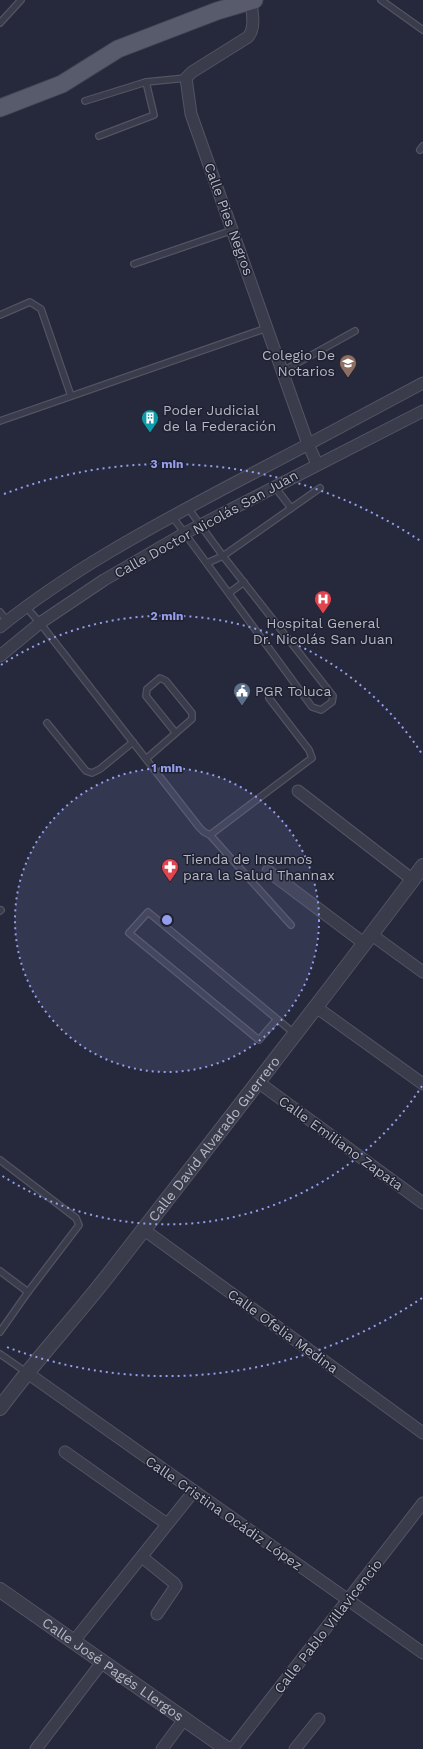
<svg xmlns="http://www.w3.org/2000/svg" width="423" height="1749" font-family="'Work Sans',sans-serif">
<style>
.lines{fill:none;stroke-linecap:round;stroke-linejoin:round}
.service-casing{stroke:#525463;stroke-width:8}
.minor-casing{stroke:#525463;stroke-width:13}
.tertiary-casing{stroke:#525463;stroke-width:16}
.primary-casing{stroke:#434554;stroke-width:19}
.service{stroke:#3a3c4b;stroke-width:5.5}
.minor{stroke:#3a3c4b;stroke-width:11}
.tertiary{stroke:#3a3c4b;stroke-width:14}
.primary{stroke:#585b6b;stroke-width:17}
.ring{fill:none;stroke:#949eed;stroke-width:2;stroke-dasharray:2 4}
.labels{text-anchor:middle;stroke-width:3;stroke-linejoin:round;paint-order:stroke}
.street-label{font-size:14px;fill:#b5b7c6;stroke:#1f2130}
.poi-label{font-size:14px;fill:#b5b7c6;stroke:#1f2130;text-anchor:start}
.centre{fill:#949eed;stroke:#1f2130;stroke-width:2}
.ring-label{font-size:12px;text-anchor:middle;font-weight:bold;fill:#949eed;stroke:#1f2130;stroke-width:3;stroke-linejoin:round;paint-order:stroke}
</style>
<rect width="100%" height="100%" fill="#26293b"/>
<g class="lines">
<!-- service casing -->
<g class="service-casing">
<g id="service">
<polyline points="381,0 423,30"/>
<polyline points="0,23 21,0"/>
<polyline points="85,101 146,82"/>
<polyline points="99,136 154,115 146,82 186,78"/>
<polyline points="420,150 423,146"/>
<polyline points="134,264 233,230"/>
<polyline points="0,315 30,302 41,309 71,396"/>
<polyline points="283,371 355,331"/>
<polyline points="0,421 267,328"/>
<polyline points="275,487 291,508"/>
<polyline points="172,516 312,707 321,710 332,702 333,696 223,556 188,508"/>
<polyline points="207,563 223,556 320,488"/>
<polyline points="229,593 244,582"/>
<polyline points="26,607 40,623 199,827 204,832 210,835 312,758 309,750 269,698"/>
<polyline points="0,612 7,621"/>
<polyline points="47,723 86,771 92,773 100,769 133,742"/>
<polyline points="146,759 192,719 192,713 166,681 160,678 147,689 146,696 175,732"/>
<polyline points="210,835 291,925"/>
<polyline points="0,911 1,910"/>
<polyline points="277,1019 259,1040 129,933 148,912 277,1019 295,1034"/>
<polyline points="0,1160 76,1218 79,1225 28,1292 0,1332"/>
<polyline points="0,1271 28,1292"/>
<polyline points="0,1354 26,1372"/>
</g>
</g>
<!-- minor casing -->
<g class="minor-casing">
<g id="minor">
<path d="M250,0l1,1c1,12 5,26 -3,36l-56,35 -6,6 5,36 117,330 9,20"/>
<path d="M0,627c68,-55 146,-97 223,-138 67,-35 133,-70 200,-106"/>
<polyline points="0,656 40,623 104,580 185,533 423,411"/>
<polyline points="298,791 413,880"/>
<polyline points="268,871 365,944"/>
<polyline points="372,935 423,972"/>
<polyline points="316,1007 423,1084"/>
<polyline points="258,1082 423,1203"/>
<polyline points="143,1229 423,1433"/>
<polyline points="26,1372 423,1653"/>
<polyline points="65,1452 167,1524"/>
<polyline points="142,1557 174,1583 176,1586 157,1614"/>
<polyline points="74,1641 194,1491"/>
<polyline points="36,1749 103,1661"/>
<polyline points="162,1749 185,1718"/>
<polyline points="232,1749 423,1503"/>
<polyline points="295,1749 319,1719"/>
</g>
</g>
<!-- tertiary casing -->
<g class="tertiary-casing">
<g id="tertiary">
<path id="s1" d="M0,1408c36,-49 77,-92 113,-139 104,-134 208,-267 310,-403"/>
<path id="s2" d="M0,1590l227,159"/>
</g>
</g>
<!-- primary casing -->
<g class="primary-casing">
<polyline id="primary" points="0,108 62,84 118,49 217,11 254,0"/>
</g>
<!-- service -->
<use href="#service" class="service"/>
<!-- minor -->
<use href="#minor" class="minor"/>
<!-- tertiary -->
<use href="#tertiary" class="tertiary"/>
<!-- primary -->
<use href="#primary" class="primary"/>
</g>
<!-- distance rings -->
<circle cx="167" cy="920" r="152" fill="#949eed" fill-opacity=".12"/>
<g class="ring">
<circle cx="167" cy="920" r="152"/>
<path d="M422 1086A304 304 0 0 1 1 1175M1 665A304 304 0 0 1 422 754"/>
<path d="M422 1298A456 456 0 0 1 4 1346M4 494A456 456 0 0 1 422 542"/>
</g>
<!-- icons -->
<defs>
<g id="school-pin" transform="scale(0.9)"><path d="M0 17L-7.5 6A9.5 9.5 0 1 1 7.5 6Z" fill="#8d6e63" stroke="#1f2130"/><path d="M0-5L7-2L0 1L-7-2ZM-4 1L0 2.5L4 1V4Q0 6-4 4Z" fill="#fff"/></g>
<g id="building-pin" transform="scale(0.9)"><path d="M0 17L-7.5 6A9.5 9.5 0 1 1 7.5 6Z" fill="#0f9aa8" stroke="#1f2130"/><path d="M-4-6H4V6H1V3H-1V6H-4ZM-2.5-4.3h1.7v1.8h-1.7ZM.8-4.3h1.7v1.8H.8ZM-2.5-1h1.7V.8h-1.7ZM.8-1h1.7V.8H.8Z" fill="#fff"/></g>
<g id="hospital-pin" transform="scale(0.9)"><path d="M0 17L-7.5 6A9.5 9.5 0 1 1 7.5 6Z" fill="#e0444e" stroke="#1f2130"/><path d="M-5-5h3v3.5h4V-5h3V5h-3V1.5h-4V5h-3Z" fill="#fff"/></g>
<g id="civic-pin" transform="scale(0.9)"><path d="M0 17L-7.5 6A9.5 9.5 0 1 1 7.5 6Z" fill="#5c6f8a" stroke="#1f2130"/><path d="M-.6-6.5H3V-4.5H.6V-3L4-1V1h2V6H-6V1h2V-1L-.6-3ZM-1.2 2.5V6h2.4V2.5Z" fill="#fff"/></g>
<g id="pharmacy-pin" transform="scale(0.9)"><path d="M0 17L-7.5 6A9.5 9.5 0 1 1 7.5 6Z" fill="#e0444e" stroke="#1f2130"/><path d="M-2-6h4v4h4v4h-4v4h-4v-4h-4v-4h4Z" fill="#fff"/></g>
</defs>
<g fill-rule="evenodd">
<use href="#school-pin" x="348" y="363"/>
<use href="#building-pin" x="150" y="418"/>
<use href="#hospital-pin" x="323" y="599"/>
<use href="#civic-pin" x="242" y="691"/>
<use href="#pharmacy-pin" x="170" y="867"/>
</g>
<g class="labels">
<!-- street labels -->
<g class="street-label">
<text transform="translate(229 219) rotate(70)" y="5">Calle Pies Negros</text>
<text transform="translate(206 524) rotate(-29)" y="5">Calle Doctor Nicolás San Juan</text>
<text dy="5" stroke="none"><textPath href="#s1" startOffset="344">Calle David Alvarado Guerrero</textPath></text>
<text transform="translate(341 1143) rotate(36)" y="5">Calle Emiliano Zapata</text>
<text transform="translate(283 1331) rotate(36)" y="5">Calle Ofelia Medina</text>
<text transform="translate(224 1513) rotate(35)" y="5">Calle Cristina Ocádiz López</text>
<text transform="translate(328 1626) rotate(-52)" y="5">Calle Pablo Villavicencio</text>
<text dy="5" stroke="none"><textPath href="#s2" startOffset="138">Calle José Pagés Llergos</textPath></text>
</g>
<!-- poi labels -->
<g class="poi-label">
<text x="335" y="360" text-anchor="end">Colegio De<tspan x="335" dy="16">Notarios</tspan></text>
<text x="163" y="415">Poder Judicial<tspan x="163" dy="16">de la Federación</tspan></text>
<text x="323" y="628" text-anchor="middle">Hospital General<tspan x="323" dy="16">Dr. Nicolás San Juan</tspan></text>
<text x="255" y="696">PGR Toluca</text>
<text x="183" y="864">Tienda de Insumos<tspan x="183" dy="16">para la Salud Thannax</tspan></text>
</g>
</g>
<circle cx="167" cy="920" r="6" class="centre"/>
<g class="ring-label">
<text x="167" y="468">3 min</text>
<text x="167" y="620">2 min</text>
<text x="167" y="772">1 min</text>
</g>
</svg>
